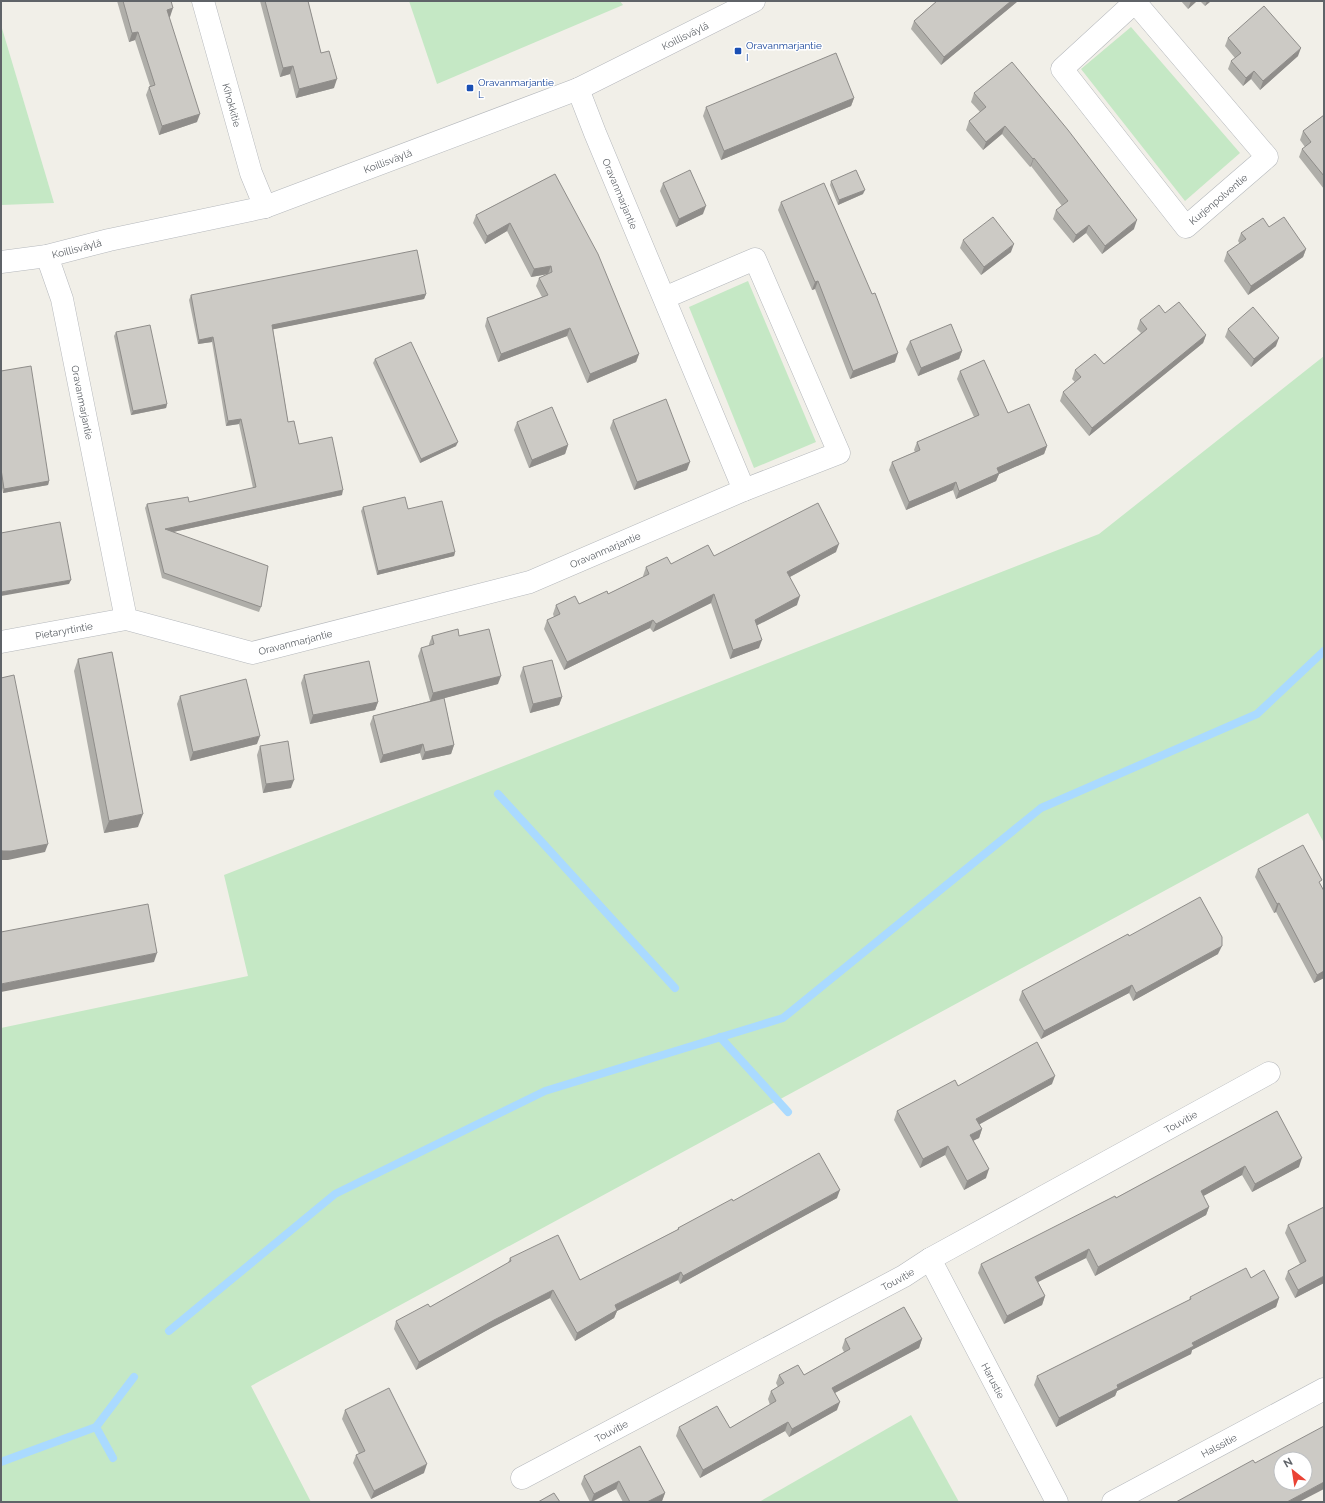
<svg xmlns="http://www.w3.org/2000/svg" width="1325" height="1503" font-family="Raleway,sans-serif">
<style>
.green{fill:#c5e8c5}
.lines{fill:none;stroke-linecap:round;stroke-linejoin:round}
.stream{stroke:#aadaff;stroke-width:8}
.minor-casing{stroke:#b5b8bc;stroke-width:23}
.minor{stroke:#fff;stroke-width:22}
.wall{fill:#afaea9}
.shaded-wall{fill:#8f8d8a}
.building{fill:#cccac5;stroke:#8f8d8a;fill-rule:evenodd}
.transit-dot{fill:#1a4fb4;stroke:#fff;stroke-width:1.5}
.labels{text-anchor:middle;stroke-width:3;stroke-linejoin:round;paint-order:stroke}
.street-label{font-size:10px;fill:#5f6368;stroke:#fff}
.transit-label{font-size:10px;fill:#164399;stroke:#fff;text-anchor:start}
</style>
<rect width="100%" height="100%" fill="#f1efe8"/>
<!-- green -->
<g class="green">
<polygon points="409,1 620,1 623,5 437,84"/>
<polygon points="1,25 54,203 1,205"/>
<polygon points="1131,27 1240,153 1185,201 1081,69"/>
<polygon points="748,281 816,442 754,468 689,307"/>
<polygon points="1324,356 1324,843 1308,813 251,1386 311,1502 1,1502 1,1028 248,976 224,875 1099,534"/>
<polygon points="911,1415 959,1502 759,1502"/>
</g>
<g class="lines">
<!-- stream -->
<g class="stream">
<polyline points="498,794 675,988"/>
<polyline points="720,1037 788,1112"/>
<polyline points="169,1331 335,1194 545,1091 783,1018 1041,808 1257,714 1324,651"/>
<polyline points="96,1427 113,1458"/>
<polyline points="1,1462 96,1427 134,1377"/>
</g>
<!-- minor casing -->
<g class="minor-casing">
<g id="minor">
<path id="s1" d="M203,1l48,172 14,34"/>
<polyline points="1134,1 1135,2 1267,157 1186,227 1062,69 1135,2"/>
<path id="s2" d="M578,89l17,44 149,357 95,-37 -84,-194 -91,39"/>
<path id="s3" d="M47,256l15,43 64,320 126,34 278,-71 214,-92"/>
<path id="s4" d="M1,262l46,-6 62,-16 156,-33 313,-118 176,-88"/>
<path id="s5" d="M1,642l125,-23"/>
<path id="s6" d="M930,1259l127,243"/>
<path id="s7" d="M522,1478l382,-202 26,-17 339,-186"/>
<path id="s8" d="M1113,1502l211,-113"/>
</g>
</g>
<!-- minor -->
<use href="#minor" class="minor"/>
</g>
<!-- wall -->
<g class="wall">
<polygon points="117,1 171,1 170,17 169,17 197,122 159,135 146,95 149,87 150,86 135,40 129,42"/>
<polygon points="260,1 308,1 321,53 334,88 296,98 290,74 280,77"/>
<polygon points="937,1 1018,1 941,65 911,29 914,21"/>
<polygon points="1181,1 1197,1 1188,9"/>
<polygon points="1200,1 1211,1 1205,6"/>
<polygon points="1228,38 1298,56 1260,90 1251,79 1243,86 1228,69 1231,61 1235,58 1225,46"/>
<polygon points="974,93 1134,229 1102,254 1086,233 1073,243 1053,219 1056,210 1062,206 1031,166 1030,167 1002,134 983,150 966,130 969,121 980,112 971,102"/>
<polygon points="854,98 851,106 721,160 703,116 706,107"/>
<polygon points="1324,115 1324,189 1299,157 1302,149 1305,147 1300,140 1303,131"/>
<polygon points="555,174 639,354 636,362 587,383 567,336 498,362 485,326 487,318 542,297 536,286 539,278 548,274 531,277 507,231 485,244 473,223 476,215"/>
<polygon points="831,181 863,194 838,205 830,185"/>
<polygon points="663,183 703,214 676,227 660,191"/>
<polygon points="781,202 872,294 895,362 850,379 815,289 812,290 778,210"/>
<polygon points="1269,227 1306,249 1303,257 1248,295 1224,261 1227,252 1240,244 1238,241 1241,233"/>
<polygon points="963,240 1011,252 981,275 960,248"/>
<polygon points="426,294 424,299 273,329 288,422 299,444 342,495 173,532 261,607 259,612 162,578 145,508 147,504 189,502 253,488 239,424 226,426 212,342 198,344 189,300 191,295"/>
<polygon points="1165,313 1206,335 1203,343 1089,436 1060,401 1063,392 1075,382 1072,379 1075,370 1104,364 1141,333 1137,329 1140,320"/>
<polygon points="1228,329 1276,346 1251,367 1225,337"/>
<polygon points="116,332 167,404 166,408 131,415 114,336"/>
<polygon points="910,341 962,351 959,359 918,376 906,349"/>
<polygon points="375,359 456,446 420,463 373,363"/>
<polygon points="1,371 49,481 48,485 3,493 1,482"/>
<polygon points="960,371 1047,446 1044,454 999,474 996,481 956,499 953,490 906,510 889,470 892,462 915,452 914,450 917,442 974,417 957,379"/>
<polygon points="613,420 687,470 634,490 610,428"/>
<polygon points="517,422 568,445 565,454 529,468 514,430"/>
<polygon points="363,507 408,509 455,552 454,556 377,575 361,511"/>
<polygon points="836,552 790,577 797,605 757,625 759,648 730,659 711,603 653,632 650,628 564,670 544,629 547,620 554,617 553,614 556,605 579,604 608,594 643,577 643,576 646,567 671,564 714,556"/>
<polygon points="432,636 459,636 498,684 444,698 454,745 451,754 422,760 420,753 380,763 370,724 373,716 430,701 418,656 421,648 429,646 429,644"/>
<polygon points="78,659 138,827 104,833 74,671"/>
<polygon points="523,667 562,697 559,705 530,713 520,676"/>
<polygon points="304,675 378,702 375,710 310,724 301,683"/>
<polygon points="180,696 257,744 190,761 177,704"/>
<polygon points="260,746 291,788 263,793 257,755"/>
<polygon points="1258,869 1321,884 1324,978 1314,983 1276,912 1274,913 1255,877"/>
<polygon points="1129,936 1218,954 1133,1001 1129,993 1041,1039 1019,1000 1022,991"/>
<polygon points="1052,1084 979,1124 982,1129 979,1138 973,1140 986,1178 964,1190 945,1155 920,1168 894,1120 897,1111 958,1086"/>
<polygon points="1277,1111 1299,1167 1252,1192 1242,1175 1203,1196 1209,1207 1206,1215 1095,1276 1086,1258 1038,1282 1045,1296 1042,1305 1004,1324 978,1273 981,1264 1116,1198"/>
<polygon points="837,1198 680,1284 678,1280 617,1311 614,1318 575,1341 550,1298 491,1328 416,1370 394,1329 396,1321 430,1307 508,1263 510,1258 580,1280 677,1230 678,1228 733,1201"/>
<polygon points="1288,1225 1324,1283 1295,1298 1285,1279 1288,1271 1300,1264 1285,1233"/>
<polygon points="1251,1278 1279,1298 1276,1307 1192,1350 1191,1354 1117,1391 1115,1396 1056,1427 1034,1385 1037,1376 1189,1300 1190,1297"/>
<polygon points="845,1339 922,1339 919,1348 835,1393 837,1410 789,1437 785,1431 700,1478 676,1436 679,1427 730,1428 770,1405 768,1399 771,1391 778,1387 776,1383 779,1375 804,1375 844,1352 842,1348"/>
<polygon points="345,1410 424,1473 371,1499 353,1463 356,1455 359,1454 342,1419"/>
<polygon points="640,1446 665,1493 662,1501 660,1502 623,1502 616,1489 592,1502 590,1502 581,1484 584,1476"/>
</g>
<!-- shaded-wall -->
<g class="shaded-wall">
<polygon points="1011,1 1018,1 941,65 944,57"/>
<polygon points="1191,1 1197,1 1188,9"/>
<polygon points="1207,1 1211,1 1205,6"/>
<polygon points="173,8 170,17 164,19 167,10"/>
<polygon points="138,32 135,40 129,42 132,33"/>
<polygon points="1301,48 1298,56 1260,90 1263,81"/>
<polygon points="293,66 290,74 280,77 283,68"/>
<polygon points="1254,71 1251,79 1243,86 1246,78"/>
<polygon points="337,79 334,88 296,98 299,89"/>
<polygon points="854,98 851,106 721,160 724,151"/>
<polygon points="200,114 197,122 159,135 162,126"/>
<polygon points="1005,126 1002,134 983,150 986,142"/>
<polygon points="1034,158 1031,166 1030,167 1033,159"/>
<polygon points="865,190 863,194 838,205 839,200"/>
<polygon points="706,206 703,214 676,227 679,219"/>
<polygon points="1137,220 1134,229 1102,254 1105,246"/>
<polygon points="510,223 507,231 485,244 487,236"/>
<polygon points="1089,225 1086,233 1073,243 1076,235"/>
<polygon points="1014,244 1011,252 981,275 984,267"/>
<polygon points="1306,249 1303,257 1248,295 1251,286"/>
<polygon points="551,266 548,274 531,277 534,269"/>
<polygon points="818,281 815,289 812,290 815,282"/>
<polygon points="426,294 424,299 270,330 272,325"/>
<polygon points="570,328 567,336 498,362 501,354"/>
<polygon points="1206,335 1203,343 1089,436 1092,428"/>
<polygon points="213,337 212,342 198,344 199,340"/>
<polygon points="1279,338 1276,346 1251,367 1254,359"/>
<polygon points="962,351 959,359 918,376 921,368"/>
<polygon points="898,353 895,362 850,379 853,371"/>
<polygon points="639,354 636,362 587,383 590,374"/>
<polygon points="167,404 166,408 131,415 133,411"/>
<polygon points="241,419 239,424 226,426 228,421"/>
<polygon points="458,442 456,446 420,463 421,459"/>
<polygon points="568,445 565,454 529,468 532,460"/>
<polygon points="1047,446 1044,454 999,474 996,481 956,499 959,491 997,468"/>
<polygon points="690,462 687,470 634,490 637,482"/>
<polygon points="49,481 48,485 3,493 4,489"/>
<polygon points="956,482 953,490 906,510 909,502"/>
<polygon points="343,490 342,495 164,534 165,529"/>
<polygon points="839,544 836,552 784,580 787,572"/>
<polygon points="455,552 454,556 377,575 378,571"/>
<polygon points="71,580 69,584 1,596 1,592"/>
<polygon points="714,594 711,603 653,632 656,624"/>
<polygon points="800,596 797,605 752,628 755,620"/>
<polygon points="653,620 650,628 564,670 567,662"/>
<polygon points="762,640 759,648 730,659 733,650"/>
<polygon points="501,676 498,684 430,702 433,693"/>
<polygon points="562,697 559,705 530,713 533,704"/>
<polygon points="378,702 375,710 310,724 313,715"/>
<polygon points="260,736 257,744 190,761 193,752"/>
<polygon points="423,744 420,753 380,763 383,755"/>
<polygon points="454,745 451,754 422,760 425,752"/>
<polygon points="294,780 291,788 263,793 266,784"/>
<polygon points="143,814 138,827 104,833 109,821"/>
<polygon points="48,844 45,852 8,860 1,860 2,851"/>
<polygon points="1279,903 1276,912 1274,913 1277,904"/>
<polygon points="1222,946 1218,954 1133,1001 1136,993"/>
<polygon points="157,953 154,962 1,992 1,984"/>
<polygon points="1324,971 1324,978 1314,983 1317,975"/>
<polygon points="1132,985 1129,993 1041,1039 1044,1031"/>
<polygon points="1055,1076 1052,1084 973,1128 976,1119"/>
<polygon points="982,1129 979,1138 967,1144 970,1135"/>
<polygon points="948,1146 945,1155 920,1168 923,1159"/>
<polygon points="1302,1158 1299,1167 1252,1192 1255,1184"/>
<polygon points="1245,1166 1242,1175 1198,1199 1201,1191"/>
<polygon points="989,1169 986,1178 964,1190 967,1181"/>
<polygon points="840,1190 837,1198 680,1284 683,1276"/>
<polygon points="1209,1207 1206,1215 1095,1276 1098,1267"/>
<polygon points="1089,1249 1086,1258 1032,1285 1035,1277"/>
<polygon points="681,1272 678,1280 617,1311 614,1318 575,1341 577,1333 615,1305"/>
<polygon points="1324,1276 1324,1283 1295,1298 1298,1290"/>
<polygon points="553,1290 550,1298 491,1328 416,1370 419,1362 494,1320"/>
<polygon points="1045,1296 1042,1305 1004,1324 1007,1316"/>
<polygon points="1279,1298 1276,1307 1192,1350 1191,1354 1117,1391 1115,1396 1056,1427 1059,1418 1117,1385 1192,1343"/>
<polygon points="922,1339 919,1348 829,1396 832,1388"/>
<polygon points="840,1402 837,1410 789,1437 792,1429"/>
<polygon points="788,1422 785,1431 700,1478 703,1470"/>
<polygon points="427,1464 424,1473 371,1499 374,1491"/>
<polygon points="619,1481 616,1489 591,1502 594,1494"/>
<polygon points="1324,1482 1324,1489 1299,1502 1287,1502"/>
<polygon points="665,1493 662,1501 660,1502 647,1502"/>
</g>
<!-- building -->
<g class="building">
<polygon points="123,1 171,1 173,8 167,10 200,114 162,126 149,87 155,85 138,32 132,33"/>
<polygon points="265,1 308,1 321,53 329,51 337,79 299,89 293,66 283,68"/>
<polygon points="937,1 1011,1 944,57 914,21"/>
<polygon points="1264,6 1301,48 1263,81 1254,71 1246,78 1231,61 1241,53 1228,38"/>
<polygon points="836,53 854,98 724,151 706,107"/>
<polygon points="1012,62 1068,130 1137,220 1105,246 1089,225 1076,235 1056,210 1068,201 1034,158 1033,159 1005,126 986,142 969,121 986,107 974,93"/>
<polygon points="1324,115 1324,176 1302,149 1311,142 1303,131"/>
<polygon points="690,170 706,206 679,219 663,183"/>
<polygon points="856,170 865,190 839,200 831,181"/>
<polygon points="555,174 598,254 639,354 590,374 570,328 501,354 487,318 548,295 539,278 552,272 551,266 534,269 510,223 487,236 476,215"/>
<polygon points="824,183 872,294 875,293 898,353 853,371 818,281 815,282 781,202"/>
<polygon points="993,217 1014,244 984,267 963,240"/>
<polygon points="1284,217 1306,249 1251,286 1227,252 1246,239 1241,233 1263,218 1269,227"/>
<polygon points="417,250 426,294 272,325 288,422 294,421 299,444 332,437 343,490 165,529 268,566 261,607 164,573 147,504 188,497 189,502 256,487 241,419 228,421 213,337 199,340 191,295"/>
<polygon points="1179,302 1206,335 1092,428 1063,392 1081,377 1075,370 1095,354 1104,364 1147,329 1140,320 1159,305 1165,313"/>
<polygon points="1253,307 1279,338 1254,359 1228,329"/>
<polygon points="951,324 962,351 921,368 910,341"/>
<polygon points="150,325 167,404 133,411 116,332"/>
<polygon points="411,342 458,442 421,459 375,359"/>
<polygon points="984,360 1008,413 1029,404 1047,446 997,468 999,473 959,491 956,482 909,502 892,462 920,450 917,442 979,415 960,371"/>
<polygon points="31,366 49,481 4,489 1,469 1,371"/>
<polygon points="666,399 690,462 637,482 613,420"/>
<polygon points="552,407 568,445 532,460 517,422"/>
<polygon points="405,497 408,509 442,501 455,552 378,571 363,507"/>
<polygon points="818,503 839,544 787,572 800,596 755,620 762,640 733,650 714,594 656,624 653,620 567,662 547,620 560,614 556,605 575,596 579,604 607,591 608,594 649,574 646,567 667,557 671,564 708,545 714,556"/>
<polygon points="60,522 71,580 1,592 1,533"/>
<polygon points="458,629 459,636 489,629 501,676 433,693 421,648 434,644 432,636"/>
<polygon points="112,652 143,814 109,821 78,659"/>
<polygon points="552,660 562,697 533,704 523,667"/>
<polygon points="369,661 378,702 313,715 304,675"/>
<polygon points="14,675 48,844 11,851 2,851 1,848 1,678"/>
<polygon points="246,679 260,736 193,752 180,696"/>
<polygon points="444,698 454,745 425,752 423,744 383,755 373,716"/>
<polygon points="288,741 294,780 266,784 260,746"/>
<polygon points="1303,845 1322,880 1319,882 1324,891 1324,971 1317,975 1279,903 1277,904 1258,869"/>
<polygon points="1200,897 1222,937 1222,946 1136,993 1132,985 1044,1031 1022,991 1128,934 1129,936"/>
<polygon points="148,904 157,953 1,984 1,932"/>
<polygon points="1037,1042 1055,1076 976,1119 982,1129 970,1135 989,1169 967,1181 948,1146 923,1159 897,1111 955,1080 958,1086"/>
<polygon points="1277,1111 1302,1158 1255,1184 1245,1166 1201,1191 1209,1207 1098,1267 1089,1249 1035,1277 1045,1296 1007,1316 981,1264 1115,1196 1116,1198"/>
<polygon points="819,1153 840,1190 683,1276 681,1272 615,1305 617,1310 577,1333 553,1290 494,1320 419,1362 396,1321 428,1304 430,1307 511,1261 510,1258 558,1235 580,1280 679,1229 678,1228 732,1199 733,1201"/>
<polygon points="1324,1207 1324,1276 1298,1290 1288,1271 1306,1261 1288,1225"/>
<polygon points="1246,1268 1251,1278 1264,1270 1279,1298 1192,1343 1194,1346 1117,1385 1118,1388 1059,1418 1037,1376 1191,1299 1190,1297"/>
<polygon points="904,1307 922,1339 832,1388 840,1402 792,1429 788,1422 703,1470 679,1427 717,1406 730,1428 776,1401 771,1391 784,1383 779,1375 798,1365 804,1375 850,1349 845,1339"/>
<polygon points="389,1388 427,1464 374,1491 356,1455 365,1451 345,1410"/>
<path d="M1324,1426v56l-37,20h-111l77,-42 2,3zM1281,1459h24v24h-24z"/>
<polygon points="640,1446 665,1493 647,1502 630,1502 619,1481 594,1494 584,1476"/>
<polygon points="554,1493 560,1502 538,1502"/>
</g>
<!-- markers -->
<g class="transit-dot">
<rect x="734" y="47" width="8" height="8" rx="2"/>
<rect x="466" y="84" width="8" height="8" rx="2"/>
</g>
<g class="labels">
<!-- street labels -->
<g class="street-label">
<text dy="4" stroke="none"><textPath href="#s4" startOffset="724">Koillisväylä</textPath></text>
<text dy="4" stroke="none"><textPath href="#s1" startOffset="108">Kihokkitie</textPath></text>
<text dy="4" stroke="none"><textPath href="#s4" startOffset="401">Koillisväylä</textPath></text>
<text dy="4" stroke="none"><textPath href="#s2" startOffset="113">Oravanmarjantie</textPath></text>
<text transform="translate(1218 199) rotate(-40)" y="4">Kurjenpolventie</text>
<text dy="4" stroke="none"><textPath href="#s4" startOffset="77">Koillisväylä</textPath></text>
<text dy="4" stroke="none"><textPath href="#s3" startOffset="151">Oravanmarjantie</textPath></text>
<text dy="4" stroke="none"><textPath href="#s3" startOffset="871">Oravanmarjantie</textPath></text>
<text dy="4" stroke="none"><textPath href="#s5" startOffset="64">Pietaryrtintie</textPath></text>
<text dy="4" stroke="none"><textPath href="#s3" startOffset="547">Oravanmarjantie</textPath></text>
<text dy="4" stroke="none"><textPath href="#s7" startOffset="749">Touvitie</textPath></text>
<text dy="4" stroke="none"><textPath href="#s7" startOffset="425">Touvitie</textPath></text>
<text dy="4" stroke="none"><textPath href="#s6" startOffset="137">Harustie</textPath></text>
<text dy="4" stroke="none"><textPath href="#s7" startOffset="101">Touvitie</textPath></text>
<text dy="4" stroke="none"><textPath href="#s8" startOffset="120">Halssitie</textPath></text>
</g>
<!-- transit labels -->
<g class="transit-label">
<text x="746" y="49">Oravanmarjantie<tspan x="746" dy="12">I</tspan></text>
<text x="478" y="86">Oravanmarjantie<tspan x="478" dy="12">L</tspan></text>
</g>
</g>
<!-- border -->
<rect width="1325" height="1503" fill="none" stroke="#5f6368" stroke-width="4"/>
<!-- north arrow -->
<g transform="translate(1293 1471) rotate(330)"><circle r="19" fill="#ffffff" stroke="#bfc1c3"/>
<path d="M0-3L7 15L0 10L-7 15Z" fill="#ea4335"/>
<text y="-6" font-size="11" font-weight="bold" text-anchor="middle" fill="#5f6368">N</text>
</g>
</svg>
